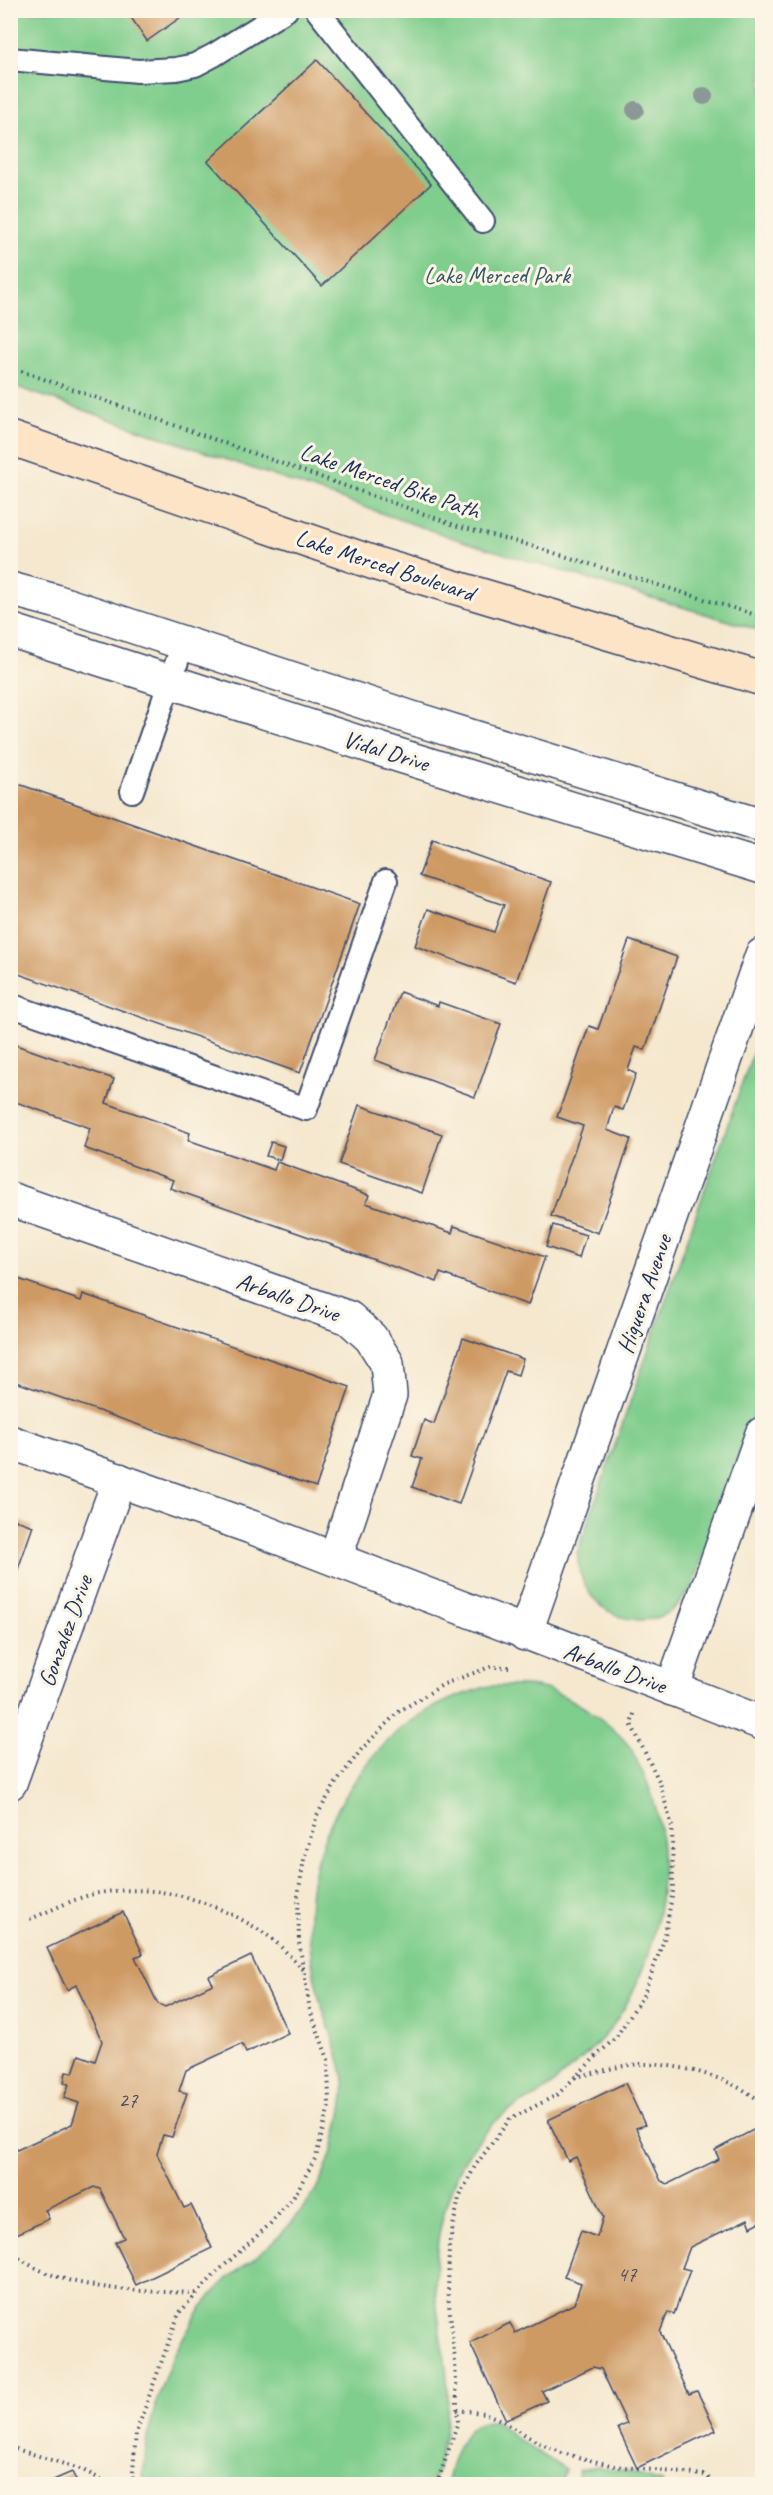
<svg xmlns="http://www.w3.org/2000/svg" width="773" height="2495" font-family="Caveat,sans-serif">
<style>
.green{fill:#80ce8d;stroke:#4e7e76;stroke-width:1.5}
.building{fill:#ce9a63}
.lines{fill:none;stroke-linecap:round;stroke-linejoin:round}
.lane-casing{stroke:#3c4b6f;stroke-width:26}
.street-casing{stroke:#3c4b6f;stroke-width:36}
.secondary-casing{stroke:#3c4b6f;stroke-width:36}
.path{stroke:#3c4b6f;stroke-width:4;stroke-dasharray:1.5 4.5;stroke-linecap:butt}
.lane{stroke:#fff;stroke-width:22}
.street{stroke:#fff;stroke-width:33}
.secondary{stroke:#fee4c6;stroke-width:33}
.tree{fill:#8b9897}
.labels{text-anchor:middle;stroke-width:6;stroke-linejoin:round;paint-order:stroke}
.number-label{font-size:21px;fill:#484a5f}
.park-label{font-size:24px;fill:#34576a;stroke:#fcf5e5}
.street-label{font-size:24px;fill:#1b2f5e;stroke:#fcf5e5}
</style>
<rect width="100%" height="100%" fill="#fcf5e5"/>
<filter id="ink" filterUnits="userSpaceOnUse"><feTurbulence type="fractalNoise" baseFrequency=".0167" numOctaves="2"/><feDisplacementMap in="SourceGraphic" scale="12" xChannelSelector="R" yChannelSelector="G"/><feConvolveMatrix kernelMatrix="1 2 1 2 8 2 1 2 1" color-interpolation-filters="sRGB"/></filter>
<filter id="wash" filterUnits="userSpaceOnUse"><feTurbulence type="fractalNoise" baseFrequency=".008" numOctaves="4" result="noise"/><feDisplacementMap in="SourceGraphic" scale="24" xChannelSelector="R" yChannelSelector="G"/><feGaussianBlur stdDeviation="1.35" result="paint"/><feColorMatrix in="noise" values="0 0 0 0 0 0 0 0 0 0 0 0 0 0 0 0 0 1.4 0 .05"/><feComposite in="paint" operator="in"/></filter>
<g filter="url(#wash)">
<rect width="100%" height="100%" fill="#f5e8cf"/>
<!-- green -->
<g class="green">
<polygon points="11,11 762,11 762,631 462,541 11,385"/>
<path d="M762,1027v361l-70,201c-7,7 -13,15 -20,21 -27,20 -69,8 -85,-21 -7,-11 -8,-23 -10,-36z"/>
<path d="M490,1686c21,0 45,-2 64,6 27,11 58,32 76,55 4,7 7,15 11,22 40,76 20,187 -27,255 -10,14 -25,28 -38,40 -11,9 -22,20 -34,28 -11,8 -24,12 -35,20 -20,14 -45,47 -53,70 -15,38 -21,75 -18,116 3,32 11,62 12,94 1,29 -7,65 -16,92h-289c2,-69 29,-145 76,-197 16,-16 35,-27 52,-43 23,-22 47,-50 57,-81 7,-18 19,-66 16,-84 -5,-28 -17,-55 -25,-82 -21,-84 -10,-152 40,-222 35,-49 74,-74 131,-89z"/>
<path d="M495,2421l25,20 45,28 -4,15h-115c4,-18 13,-55 34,-61 4,-2 10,-2 15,-2z"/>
<polygon points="597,2467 625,2471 663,2482 662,2484 575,2484 579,2470"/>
</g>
<g id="blocks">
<!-- building -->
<g class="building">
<polygon points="126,10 191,10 147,41"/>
<polygon points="317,60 431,184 322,286 208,161"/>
<polygon points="10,781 360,904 300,1073 10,971"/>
<polygon points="432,840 551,882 516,982 415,946 428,909 494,932 504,905 419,876"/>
<polygon points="629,940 677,957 645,1050 636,1047 628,1070 636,1074 623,1110 614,1107 607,1130 631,1139 598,1233 551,1216 583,1126 557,1117 589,1026 598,1029"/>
<polygon points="400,992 438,1006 439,1002 501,1024 475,1097 375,1060"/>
<polygon points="10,1043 114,1079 106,1103 190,1133 188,1140 274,1170 277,1162 369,1195 366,1203 452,1233 454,1226 545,1257 528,1305 440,1273 437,1282 170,1188 173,1180 84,1148 90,1128 10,1100"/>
<polygon points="359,1105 442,1134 422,1193 339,1164"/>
<polygon points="271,1142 284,1146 280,1160 266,1156"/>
<polygon points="553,1225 586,1235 579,1258 546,1247"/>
<polygon points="10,1276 81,1301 83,1294 350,1387 316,1487 10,1380"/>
<polygon points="463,1338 523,1359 518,1375 506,1371 459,1504 412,1487 422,1459 412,1456 424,1420 434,1424"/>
<polygon points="10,1518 33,1526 11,1589 10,1589"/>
<polygon points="123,1912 143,1954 135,1957 158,2004 165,2007 213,1984 209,1976 251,1956 288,2033 246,2053 242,2044 186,2070 179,2091 187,2093 172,2137 163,2135 157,2154 184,2208 191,2205 212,2248 136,2285 115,2242 124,2238 100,2189 94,2187 45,2210 49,2219 10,2237 10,2143 12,2142 17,2150 72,2124 79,2103 64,2098 69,2084 64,2083 66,2072 73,2073 79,2055 95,2061 102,2041 76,1985 67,1990 47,1948"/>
<polygon points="625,2083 645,2125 636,2128 661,2181 668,2184 719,2159 715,2150 757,2128 762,2139 762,2221 751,2227 748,2219 690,2247 682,2268 690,2270 674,2314 668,2312 660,2332 689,2394 697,2391 716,2430 637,2468 618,2428 627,2424 601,2369 593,2367 542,2391 547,2401 506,2420 470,2343 510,2323 515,2333 574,2304 581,2283 564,2277 581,2231 597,2237 603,2217 576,2157 568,2161 548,2120"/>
<polygon points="72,2472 78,2484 44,2484"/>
</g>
</g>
</g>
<g filter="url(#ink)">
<use href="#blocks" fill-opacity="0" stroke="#3c4b6f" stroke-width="1.5"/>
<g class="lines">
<!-- lane casing -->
<g class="lane-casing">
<g id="lane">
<polyline points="317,10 483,221"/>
<polyline points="10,59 138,71 176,69 195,65 214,55 286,10"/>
<polyline points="132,791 183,644"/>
<polyline points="10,1005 306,1109 386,881"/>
</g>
</g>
<!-- street casing -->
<g class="street-casing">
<g id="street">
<polyline points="10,589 55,601 412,718 762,826"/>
<polyline points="10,630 401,756 762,867"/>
<polyline points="10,1199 349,1318 371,1338 387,1363 390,1395 335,1559"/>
<polyline points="10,1442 251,1527 762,1723"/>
<polyline points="525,1634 762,955"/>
<polyline points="672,1689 762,1434"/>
<polyline points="10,1783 119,1480"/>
</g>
</g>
<!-- secondary casing -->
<g class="secondary-casing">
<polyline id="secondary" points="10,438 380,565 762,679"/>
</g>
<!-- path -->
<g class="path">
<polyline points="10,367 458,526 525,544 762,617"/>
<path d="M30,1919c21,-8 48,-23 69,-26 60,-10 114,7 165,40 14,9 27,25 40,37"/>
<path d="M575,2077c22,-4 47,-13 69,-13 37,0 91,15 118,39"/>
<path d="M10,2251c48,41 128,40 187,42"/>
<polyline points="457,2410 484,2413 501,2420 539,2443 562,2453 614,2466 704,2475 717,2484"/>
<polyline points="10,2447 83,2470 109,2484"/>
<polyline points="132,2484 136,2433 179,2313 216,2273 270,2224 293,2198 316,2157 329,2106 328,2059 310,2010 299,1942 298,1895 304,1859 317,1815 336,1783 361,1750 398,1712 444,1684 490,1667 509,1667"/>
<polyline points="437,2484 458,2422 455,2362 448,2294 449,2245 459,2198 475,2166 510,2119 557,2095 616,2037 643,1996 664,1940 673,1891 672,1827 660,1783 631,1724 635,1711"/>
</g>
<!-- lane -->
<use href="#lane" class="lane"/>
<!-- street -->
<use href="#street" class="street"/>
<!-- secondary -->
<use href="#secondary" class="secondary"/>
</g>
<!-- trees -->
<g class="tree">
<circle cx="704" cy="96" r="9"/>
<circle cx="635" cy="110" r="9"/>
</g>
</g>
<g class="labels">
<!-- number labels -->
<g class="number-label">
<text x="128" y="2107">27</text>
<text x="627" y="2281">47</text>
</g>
<!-- park labels -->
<g class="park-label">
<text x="497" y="283">Lake Merced Park</text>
</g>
<!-- street labels -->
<g class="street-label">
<text transform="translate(390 481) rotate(19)" y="8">Lake Merced Bike Path</text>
<text transform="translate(385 565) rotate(18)" y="8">Lake Merced Boulevard</text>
<text transform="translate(386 751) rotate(17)" y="8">Vidal Drive</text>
<text transform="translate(644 1294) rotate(-71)" y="8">Higuera Avenue</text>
<text transform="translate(288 1297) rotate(19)" y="8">Arballo Drive</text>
<text transform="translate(65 1631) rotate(-70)" y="8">Gonzalez Drive</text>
<text transform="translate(615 1668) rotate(20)" y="8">Arballo Drive</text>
</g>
</g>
<!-- margin -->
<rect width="773" height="2495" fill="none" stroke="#fcf5e5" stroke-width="36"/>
</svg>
